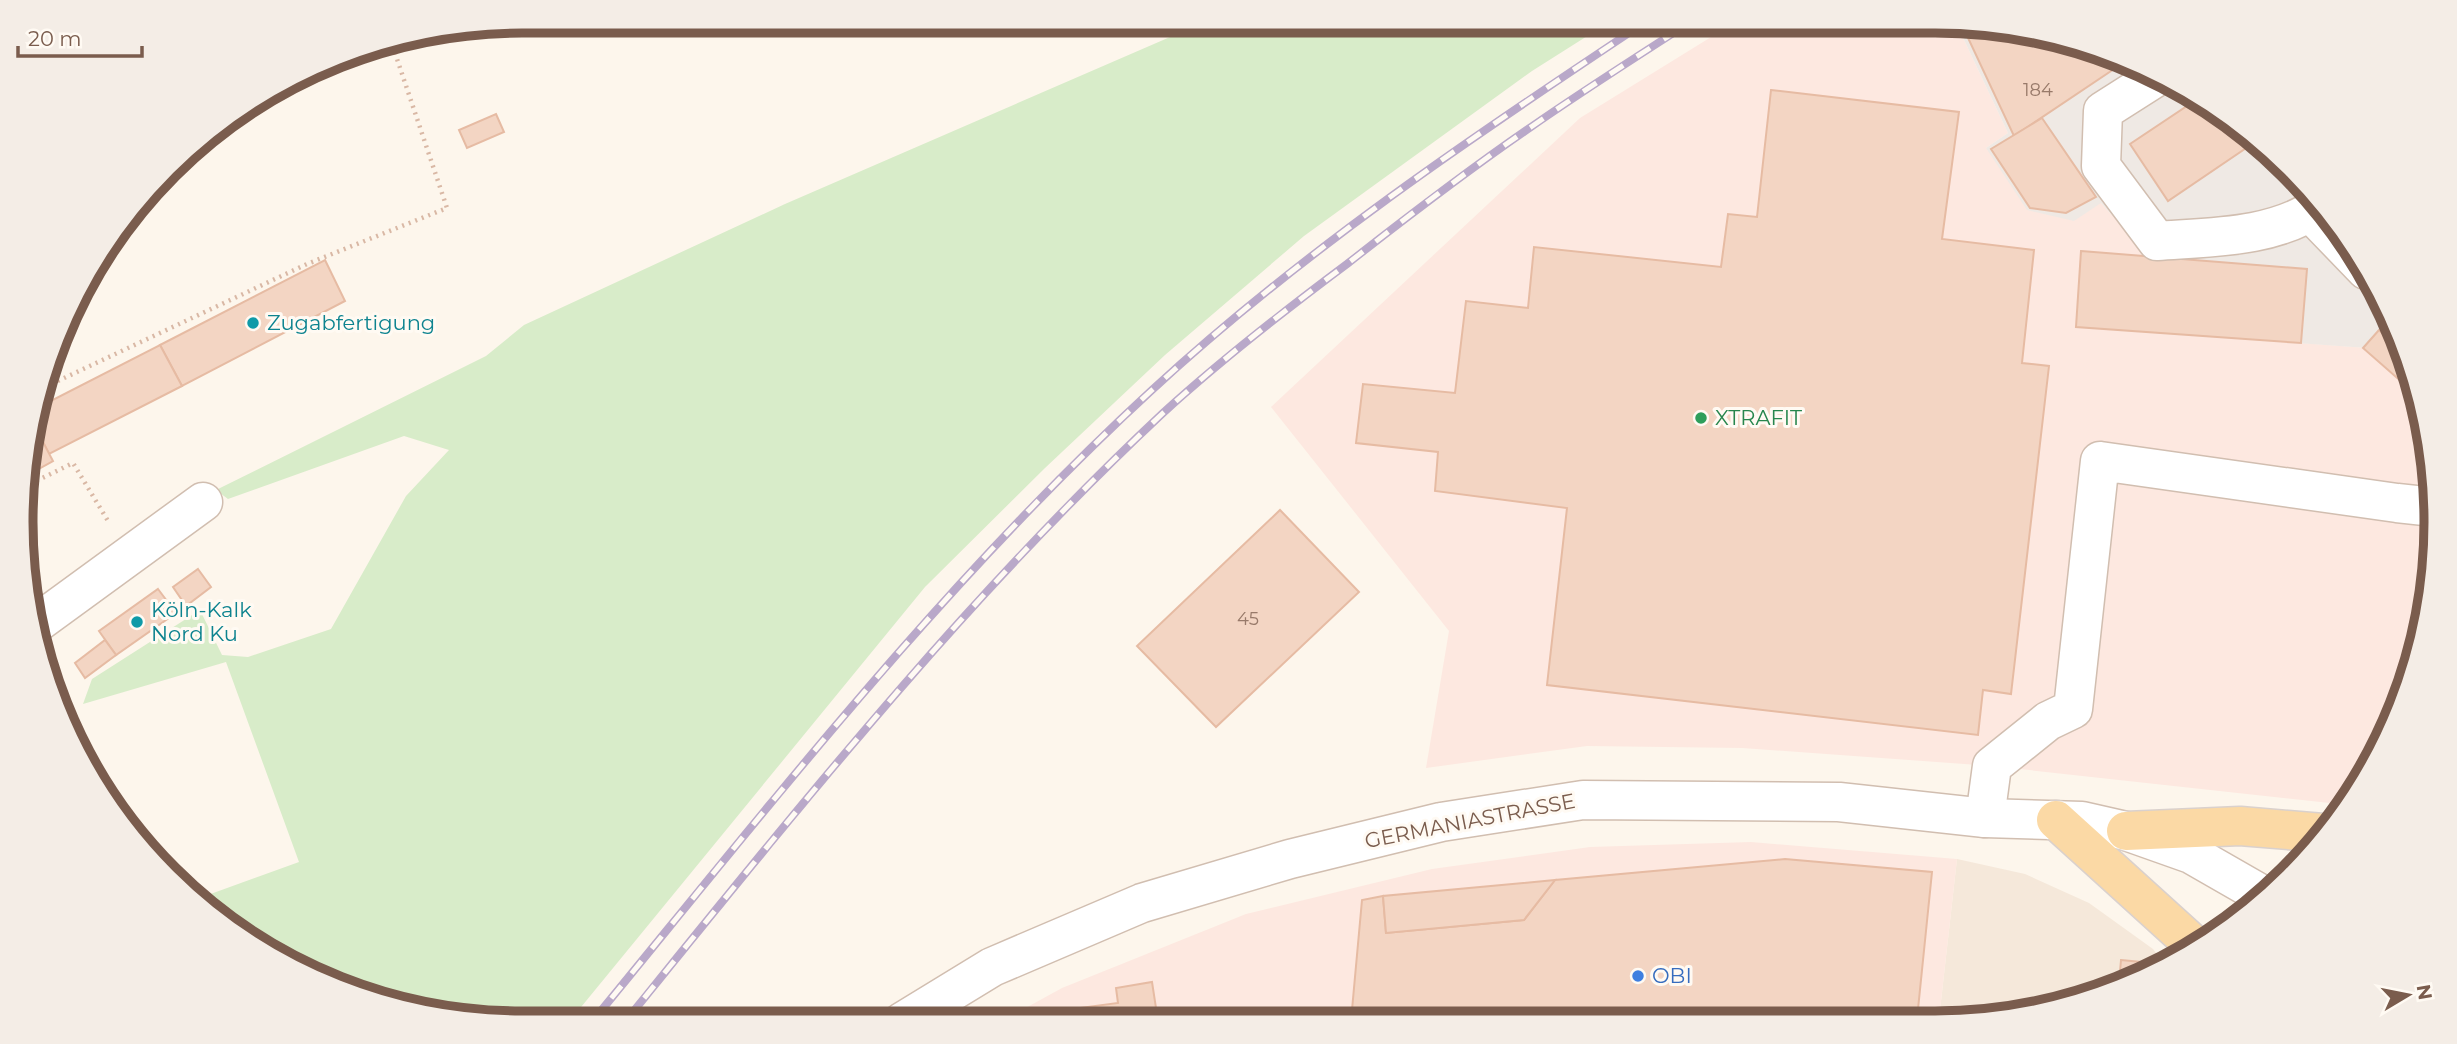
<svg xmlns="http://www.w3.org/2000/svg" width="2457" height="1044" font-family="Montserrat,sans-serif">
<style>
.residential{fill:#f5e8da}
.commercial{fill:#fde8e0}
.industrial{fill:#efe9e4}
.green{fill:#d8ecc9}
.building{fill:#f3d5c3;stroke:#e6bba3;stroke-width:2}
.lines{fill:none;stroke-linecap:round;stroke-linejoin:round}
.minor-casing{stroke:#d1beb0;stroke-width:41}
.major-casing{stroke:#dad1cd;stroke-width:41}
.path{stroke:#d9b8a5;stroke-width:4.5;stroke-dasharray:2 5;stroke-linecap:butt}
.minor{stroke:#fff;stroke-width:38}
.major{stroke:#fbd9a5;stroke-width:38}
.rail-casing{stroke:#b9a8c9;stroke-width:8}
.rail{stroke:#fffaf3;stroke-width:5;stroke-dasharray:16;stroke-linecap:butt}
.culture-dot{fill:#0f9aa8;stroke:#fffaf3;stroke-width:2.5}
.leisure-dot{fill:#2e9e5b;stroke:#fffaf3;stroke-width:2.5}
.shop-dot{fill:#3f7fe0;stroke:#fffaf3;stroke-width:2.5}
.labels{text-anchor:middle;stroke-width:6;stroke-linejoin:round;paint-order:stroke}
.number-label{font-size:18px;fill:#987a6a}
.culture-label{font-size:21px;fill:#0d838f;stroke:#fffaf3;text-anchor:start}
.leisure-label{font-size:21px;fill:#27864d;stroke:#fffaf3;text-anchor:start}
.street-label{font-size:21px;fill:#7a5c4d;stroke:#fffaf3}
.shop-label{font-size:21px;fill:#366cbe;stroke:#fffaf3;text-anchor:start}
.rim{fill:none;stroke:#7a5c4d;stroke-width:9}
</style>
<rect width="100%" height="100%" fill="#fdf6ec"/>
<!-- residential -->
<polygon class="residential" points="1957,859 2025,874 2089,903 2153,949 2165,965 2156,972 2001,1019 1939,1019"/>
<!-- commercial -->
<g class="commercial">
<polygon points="1737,21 1935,21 1957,25 2008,133 1986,148 2101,203 2150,257 2301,343 2367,348 2419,395 2435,490 2432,588 2409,683 2348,805 1992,766 1742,748 1587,746 1426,768 1449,631 1271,407 1580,118"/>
<polygon points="1751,842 1957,859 1939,1019 1000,1022 1062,988 1246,914 1432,869 1590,847"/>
</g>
<!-- industrial -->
<polygon class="industrial" points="1957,25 2096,48 2186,88 2266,146 2333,217 2384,301 2419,395 2367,348 2076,327 2081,251 2149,256 2101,203 2074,221 2027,210 1986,148 2008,133"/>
<!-- green -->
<polygon class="green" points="1207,21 1611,21 1532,71 1304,236 1165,355 1045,468 925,587 568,1023 522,1023 361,996 272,956 194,900 299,862 226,662 83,704 92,679 200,610 222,655 248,657 331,629 406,496 449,450 404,436 228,499 216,490 486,356 524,325 785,204"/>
<!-- building -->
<g class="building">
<polygon points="1962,25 2096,48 2126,61 2014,136"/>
<polygon points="1771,90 1959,112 1942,239 2034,250 2022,363 2049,366 2011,694 1983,690 1978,735 1547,685 1567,508 1435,491 1438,452 1356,443 1363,384 1455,393 1466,301 1528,308 1534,247 1721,267 1728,214 1757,217"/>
<polygon points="2199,98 2258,140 2168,201 2130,144"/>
<polygon points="496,114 504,132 467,148 459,130"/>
<polygon points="2042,118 2096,197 2066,213 2030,208 1991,149"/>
<polygon points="2081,251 2307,269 2301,343 2076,327"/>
<polygon points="325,260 345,301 182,386 160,345"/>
<polygon points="2379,330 2404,353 2420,398 2363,348"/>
<polygon points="160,345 182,386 49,454 32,421 37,408"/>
<polygon points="32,421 53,461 26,476 31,425"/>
<polygon points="1280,510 1359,592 1216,727 1137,646"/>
<polygon points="198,569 211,587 186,606 173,587"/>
<polygon points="158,589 176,613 116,655 99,631"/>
<polygon points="105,640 116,655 85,678 75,663"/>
<polygon points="1785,859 1932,872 1917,1019 1351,1021 1362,900 1383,896 1386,933 1524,920 1555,880"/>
<polygon points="1555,880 1524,920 1386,933 1383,896"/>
<polygon points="2121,960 2162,964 2162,968 2119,983"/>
<polygon points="1152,982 1158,1021 1074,1021 1072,1009 1118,1003 1116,988"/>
</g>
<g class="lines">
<!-- minor casing -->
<g class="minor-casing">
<g id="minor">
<path d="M2158,76l-55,35 -2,55 56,75c55,-4 118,-3 164,-36"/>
<polyline points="2310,212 2366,270"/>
<polyline points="33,626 203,502"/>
<polyline points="1985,818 1992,766 2048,721 2073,709 2100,461 2397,503 2434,507"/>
<polyline points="902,1022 992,967 1142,903 1290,859 1441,822 1583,800 1839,802 1985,818 2082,821 2126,831 2191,854 2266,897"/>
</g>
</g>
<!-- major casing -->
<g class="major-casing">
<g id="major">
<polyline points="2056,820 2195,946"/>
<polyline points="2126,831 2240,826 2323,833"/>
</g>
</g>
<!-- path -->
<g class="path">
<polyline points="45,387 307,264 447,208 392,44 418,38"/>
<polyline points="24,487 73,463 108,521"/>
</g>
<!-- minor -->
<use href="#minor" class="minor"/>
<!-- major -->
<use href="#major" class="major"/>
<!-- rail casing -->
<g class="rail-casing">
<g id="rail">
<path d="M591,1023c179,-218 353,-442 561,-633 152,-140 323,-255 495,-369"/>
<path d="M624,1023c171,-211 340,-424 539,-610 58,-53 121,-102 184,-149 60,-47 121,-94 184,-137 53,-37 107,-71 161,-106"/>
</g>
</g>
<!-- rail -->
<use href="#rail" class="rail"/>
</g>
<!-- markers -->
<g class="culture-dot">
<circle cx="253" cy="323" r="7"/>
<circle cx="137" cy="622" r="7"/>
</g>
<circle class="leisure-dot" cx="1701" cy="418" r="7"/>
<circle class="shop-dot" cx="1638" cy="976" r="7"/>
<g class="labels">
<!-- number labels -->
<g class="number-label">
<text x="2038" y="96">184</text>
<text x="1248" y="625">45</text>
</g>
<!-- culture labels -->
<g class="culture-label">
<text x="267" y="330">Zugabfertigung</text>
<text x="151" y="617">Köln-Kalk<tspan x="151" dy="24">Nord Ku</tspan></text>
</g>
<!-- leisure labels -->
<g class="leisure-label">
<text x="1715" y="425">XTRAFIT</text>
</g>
<!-- street labels -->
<g class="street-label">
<text transform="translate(1470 821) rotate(-11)" y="7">GERMANIASTRASSE</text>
</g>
<!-- shop labels -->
<g class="shop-label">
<text x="1652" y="983">OBI</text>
</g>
</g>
<!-- crop -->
<path d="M0 0H2457V1044H0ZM522 33H1935A489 489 0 0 1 2424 522V522A489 489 0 0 1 1935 1011H522A489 489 0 0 1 33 522V522A489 489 0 0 1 522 33Z" fill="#f4ede6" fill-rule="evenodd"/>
<path class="rim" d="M522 33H1935A489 489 0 0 1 2424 522V522A489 489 0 0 1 1935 1011H522A489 489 0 0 1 33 522V522A489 489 0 0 1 522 33Z"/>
<!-- north arrow -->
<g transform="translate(2408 995) rotate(80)" stroke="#fffaf3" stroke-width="5" paint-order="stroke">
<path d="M0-5L12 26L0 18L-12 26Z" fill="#7a5c4d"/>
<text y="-10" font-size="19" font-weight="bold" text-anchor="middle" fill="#7a5c4d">N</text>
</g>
<!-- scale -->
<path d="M18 46v10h124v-10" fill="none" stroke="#7a5c4d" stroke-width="3.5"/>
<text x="28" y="46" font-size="21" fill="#7a5c4d" stroke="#fffaf3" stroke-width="5" paint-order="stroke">20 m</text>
</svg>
